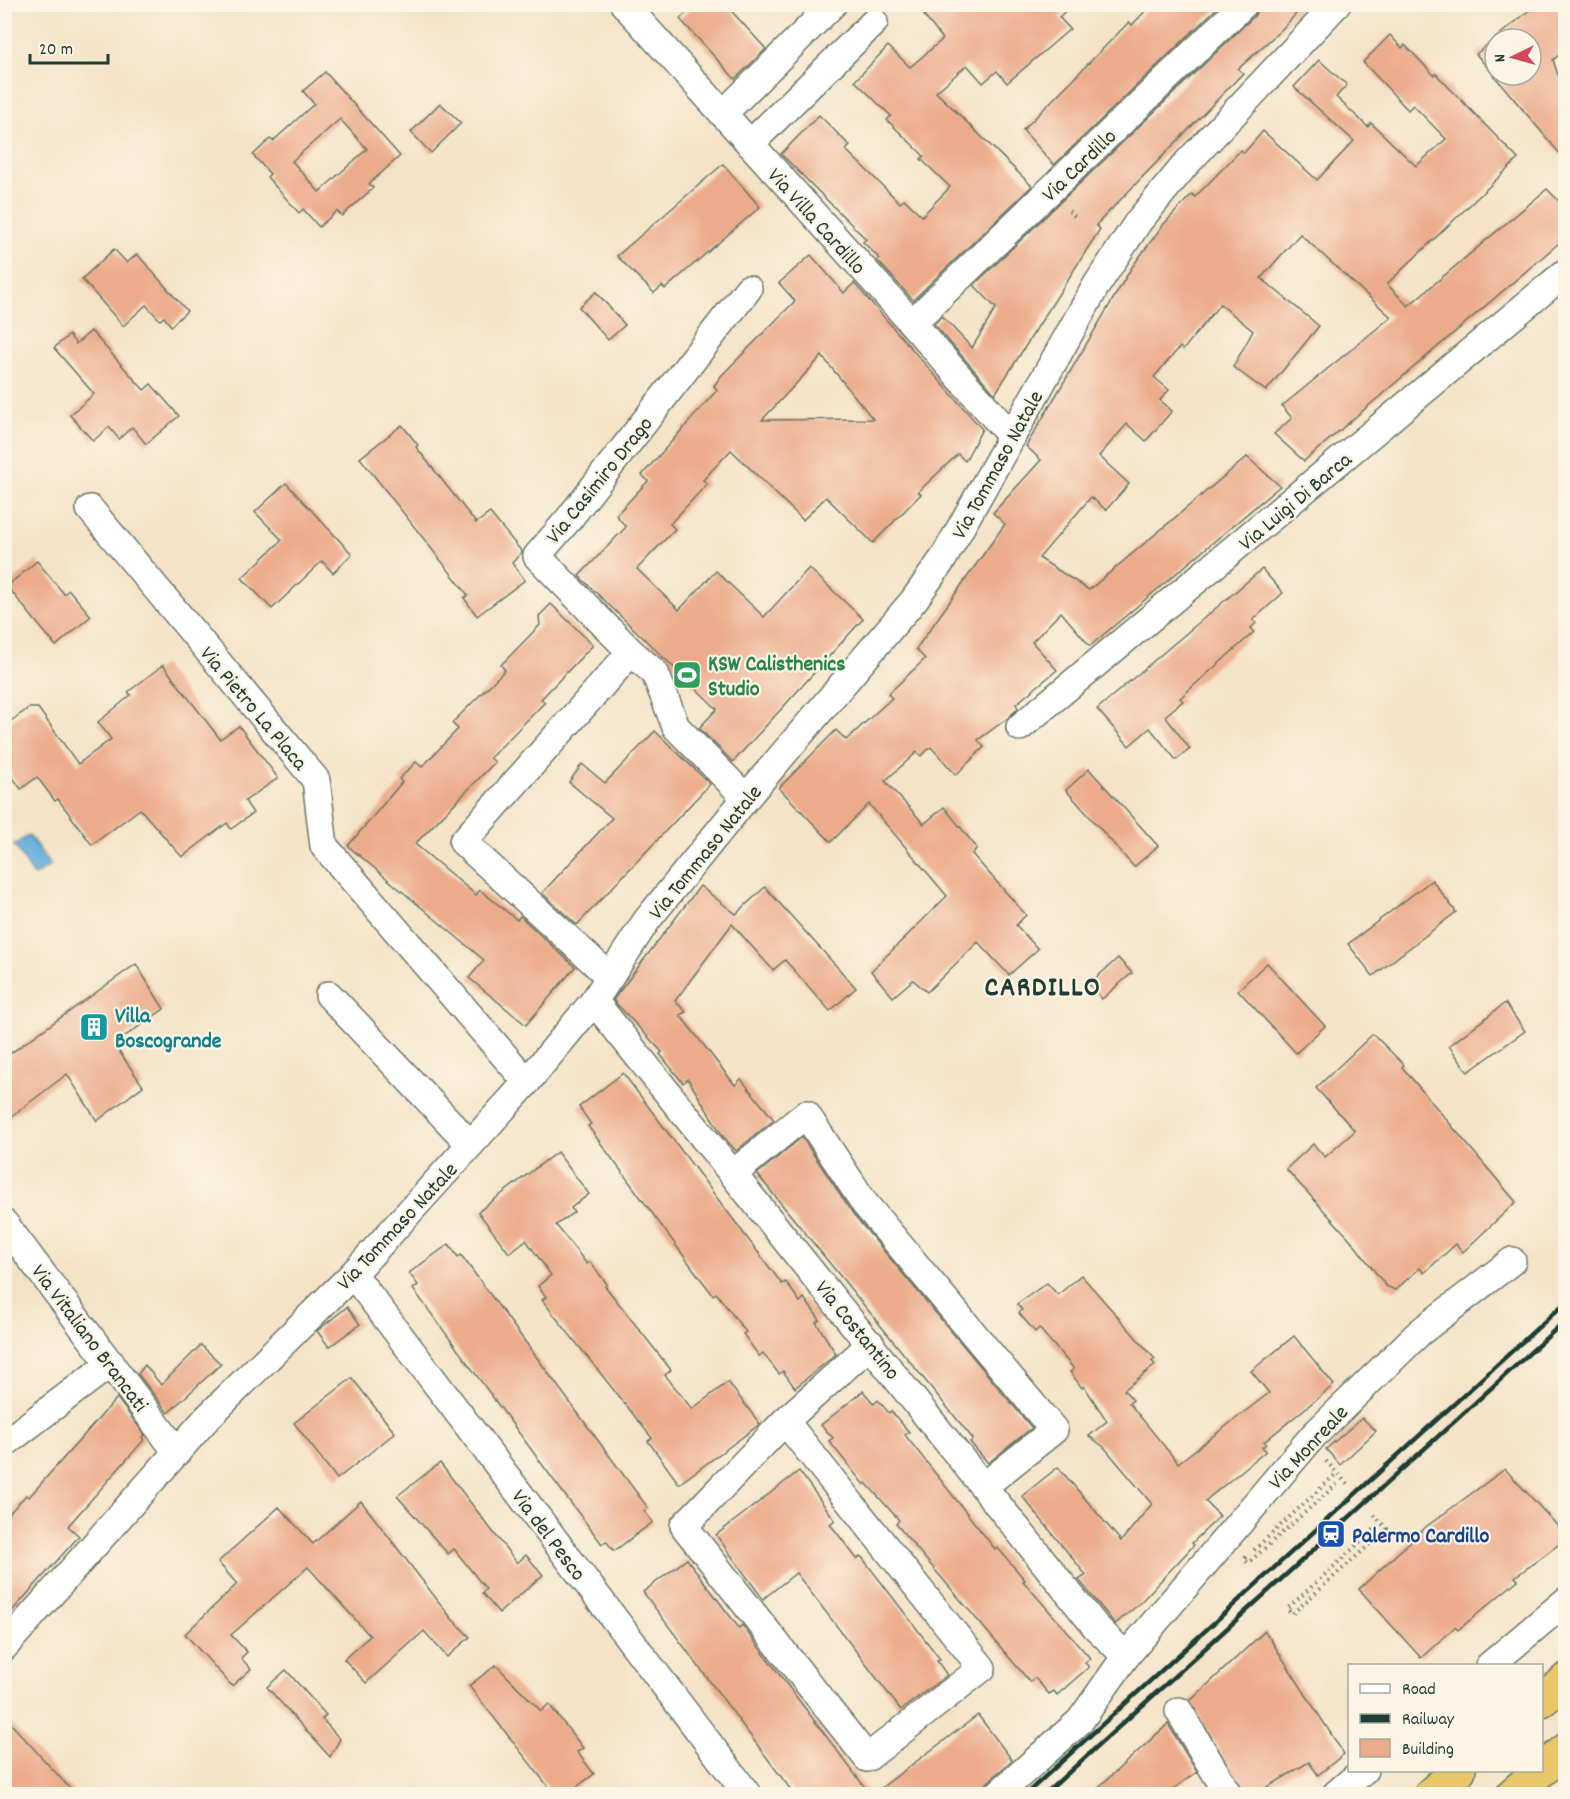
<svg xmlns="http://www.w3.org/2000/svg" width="1570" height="1799" font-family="Dekko,sans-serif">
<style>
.water{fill:#63addb;stroke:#417588;stroke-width:1.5}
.building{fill:#ecac8b;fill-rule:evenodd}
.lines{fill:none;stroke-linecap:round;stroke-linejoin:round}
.minor-casing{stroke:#6a7767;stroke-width:30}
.highway-casing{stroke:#6a7767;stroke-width:36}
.path{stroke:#6a7767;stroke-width:4;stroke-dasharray:1.5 4.5;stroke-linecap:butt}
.minor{stroke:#fff;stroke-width:27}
.highway{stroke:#e9c769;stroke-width:33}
.rail{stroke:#1f3d34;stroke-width:4.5}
.labels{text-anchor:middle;stroke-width:4.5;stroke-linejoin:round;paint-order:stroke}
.street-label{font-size:22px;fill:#1f3d34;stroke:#fcf5e5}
.leisure-label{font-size:22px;font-weight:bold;fill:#27864d;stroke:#fcf5e5;text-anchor:start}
.culture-label{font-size:22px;font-weight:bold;fill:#0d838f;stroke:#fcf5e5;text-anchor:start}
.transit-label{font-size:22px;font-weight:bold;fill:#164399;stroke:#fcf5e5;text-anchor:start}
.district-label{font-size:28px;font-weight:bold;letter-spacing:1.5px;fill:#1f3d34;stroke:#fcf5e5}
</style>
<rect width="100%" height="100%" fill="#fcf5e5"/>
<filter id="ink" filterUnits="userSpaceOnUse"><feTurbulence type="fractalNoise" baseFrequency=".0167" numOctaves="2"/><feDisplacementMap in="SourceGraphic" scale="12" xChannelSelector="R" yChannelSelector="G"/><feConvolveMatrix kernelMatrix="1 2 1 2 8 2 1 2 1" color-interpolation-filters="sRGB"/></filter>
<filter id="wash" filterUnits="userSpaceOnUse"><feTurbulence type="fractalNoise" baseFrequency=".008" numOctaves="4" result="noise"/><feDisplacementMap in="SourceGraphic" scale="24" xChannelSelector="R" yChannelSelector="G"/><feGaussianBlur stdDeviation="1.35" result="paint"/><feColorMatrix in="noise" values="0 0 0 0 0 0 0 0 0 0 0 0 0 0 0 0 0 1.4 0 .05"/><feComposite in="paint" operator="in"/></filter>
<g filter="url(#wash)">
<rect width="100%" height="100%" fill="#f4e3c7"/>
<!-- water -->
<polygon class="water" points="29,835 50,865 34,876 14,845"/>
<g id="blocks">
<!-- building -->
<g class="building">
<polygon points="695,4 725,4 766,49 735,79 680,19"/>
<polygon points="938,4 1073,4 1059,17 1070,29 1007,83 997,71 983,83 967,65 936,92 1032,186 913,300 877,260 879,258 863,242 866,239 781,154 819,115 850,146 846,150 900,203 904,199 922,216 950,187 921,159 924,156 887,120 891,116 855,81 888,46 910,67 943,39 924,16"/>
<polygon points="1152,4 1221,4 1054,165 1023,130 1129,22 1132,25"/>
<polygon points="1259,4 1305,4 1283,28 1238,69 1243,73 1096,225 1100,229 995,394 934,324 942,316 972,348 996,308 974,285 1255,15"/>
<path d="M1537,4h29v45l-13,11 6,18 7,7v76l-90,-107zM1495,39h36v36h-36z"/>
<polygon points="1390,35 1402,48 1405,45 1434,75 1436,74 1518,159 1387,284 1408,306 1547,189 1566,208 1566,237 1304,461 1274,434 1292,418 1282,406 1391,317 1300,234 1261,278 1319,326 1266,391 1233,367 1253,331 1220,304 1183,350 1180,347 1154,377 1169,390 1160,400 1172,411 1146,441 1127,424 1099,456 1129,484 1106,510 1091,497 1039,558 1089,590 1247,457 1280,486 1090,646 1061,612 1032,642 1057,670 1016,704 1018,708 1008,718 978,740 984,747 956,775 931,747 921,756 917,752 885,781 924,824 944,807 977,848 972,854 1026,915 1016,925 1038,949 1009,975 978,942 927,992 913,980 893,997 871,971 947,896 869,804 831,842 779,788 836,730 846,740 892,698 888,694 925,659 916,649 1005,524 993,513 1041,460 1026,446 1132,267 1163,225 1192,194 1195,197 1241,150 1244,153 1263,131 1317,180 1354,141 1294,87 1319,60 1347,85 1336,97 1368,127 1371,123 1416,166 1446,139 1413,105 1408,110 1363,62"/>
<path d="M325,72l75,84 -31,28 4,4 -31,28 -5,-5 -18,16 -16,-18 -4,4 -32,-36 3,-3 -17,-19 17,-16 3,2 41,-37 -11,-13zM340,119l27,30 -48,43 -27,-31z"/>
<polygon points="440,103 461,123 431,153 411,132"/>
<polygon points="723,164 760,207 665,289 662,286 654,293 617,256"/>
<polygon points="114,249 127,263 137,254 187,311 171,326 164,317 160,320 146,305 123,326 82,279"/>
<path d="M811,255l33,38 10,-10 128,146 -17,32 -7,-7 -40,38 3,2 -48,49 -47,-46 -23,23 -72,-70 -28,30 4,4 -37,40 5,5 -38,40 42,41 37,-39 48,46 45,-49 54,51 -130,143 -34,-34 18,-19 -138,-133 47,-49 -10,-12 32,-34 -6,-6 75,-85 -3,-4 7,-10 74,-75 -16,-18zM822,356l51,63 -111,1z"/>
<polygon points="596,292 625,325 608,340 579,307"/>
<polygon points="91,331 144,390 151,384 179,416 146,444 132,427 119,439 109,427 93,441 70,415 94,394 54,348 69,335 76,344"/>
<polygon points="402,425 418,445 416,447 476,523 490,513 522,552 512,563 525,580 477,616 464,598 468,595 360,458"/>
<polygon points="286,483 352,554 333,573 322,561 272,609 242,578 282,540 255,512"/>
<polygon points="37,561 64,594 69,590 91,616 56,646 7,586"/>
<polygon points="1262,569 1283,593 1253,620 1256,623 1251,628 1254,632 1180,698 1183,701 1165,716 1190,749 1176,760 1150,728 1129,746 1097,709"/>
<polygon points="551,604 593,645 541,699 545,702 490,758 495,762 415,844 476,895 480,890 517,920 520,916 575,967 526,1025 469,978 484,960 348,846 402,782 399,779 416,762 422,767 458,729 452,723 505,670 501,665 540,625 539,616"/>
<polygon points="163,665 220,739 239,726 278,778 245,801 253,813 231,829 227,823 182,857 140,809 92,845 58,799 55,801 37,777 21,789 4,765 4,726 29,708 38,708 78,764 111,739 98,722 131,695 128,692"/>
<polygon points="655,731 710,784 577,925 542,893 612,818 569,782 582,764 605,783"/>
<polygon points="1089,769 1158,846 1134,867 1066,790"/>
<polygon points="1432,880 1456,912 1373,976 1348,944"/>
<polygon points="700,886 736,914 765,887 856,988 830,1011 785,960 773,970 732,924 675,1001 686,1012 680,1015 735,1085 741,1079 774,1120 736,1151 722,1135 688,1079 683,1083 660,1054 662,1052 613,1000"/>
<polygon points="1118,958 1132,973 1102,999 1089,984"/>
<polygon points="1267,963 1325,1026 1296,1053 1238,990"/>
<polygon points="136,964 164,1009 114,1044 143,1086 97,1121 67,1074 4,1122 4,1058"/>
<polygon points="1505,1003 1525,1031 1468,1072 1449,1046"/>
<polygon points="1373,1034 1404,1065 1402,1067 1516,1202 1463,1252 1456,1244 1424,1273 1420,1268 1395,1290 1386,1286 1350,1239 1286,1169 1313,1144 1325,1157 1355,1131 1316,1088"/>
<polygon points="623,1073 782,1284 786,1282 800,1302 804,1298 820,1320 816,1322 836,1354 795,1388 783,1371 779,1374 763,1353 759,1356 743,1334 746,1332 716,1293 713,1295 697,1274 588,1126 591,1124 579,1107"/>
<polygon points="802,1137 853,1214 1032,1428 988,1463 970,1442 973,1439 757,1174"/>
<polygon points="557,1152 589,1194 571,1208 574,1212 556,1225 587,1264 590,1262 607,1284 605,1286 671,1370 665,1375 692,1409 728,1382 760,1424 679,1484 648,1441 652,1438 542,1300 546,1297 538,1286 551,1275 526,1240 509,1253 478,1212"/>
<polygon points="449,1244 458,1257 461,1255 648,1508 644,1511 653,1522 614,1551 606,1541 602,1544 561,1490 413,1289 418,1285 409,1273"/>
<polygon points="1081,1275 1155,1359 1152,1361 1155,1365 1124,1390 1133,1400 1129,1403 1178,1463 1269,1393 1251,1371 1294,1336 1334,1385 1264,1442 1266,1444 1262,1447 1266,1451 1205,1501 1220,1516 1192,1543 1194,1545 1138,1605 1115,1624 1079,1580 1086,1575 1022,1496 1058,1467 1121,1541 1152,1504 1104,1447 1089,1436 1107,1421 1084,1386 1082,1388 1070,1372 1074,1369 1039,1328 1035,1332 1019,1313 1022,1310 1017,1304 1047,1283 1058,1295"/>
<polygon points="347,1307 360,1324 329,1347 317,1331"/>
<polygon points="201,1345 221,1364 168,1413 138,1374 145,1365 161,1385"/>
<polygon points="352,1378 395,1433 337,1479 294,1423"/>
<polygon points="863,1391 874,1404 878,1400 889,1413 891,1411 909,1432 905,1435 995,1549 997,1547 1025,1580 1023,1581 1090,1658 1085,1663 1089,1667 1057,1695 1054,1691 1049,1694 1035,1678 1030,1682 896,1524 899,1520 866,1483 864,1485 829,1441 833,1438 821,1425"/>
<polygon points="117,1398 145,1435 142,1437 144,1440 68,1526 79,1536 4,1620 4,1519 26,1495 29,1497"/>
<polygon points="1362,1418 1376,1431 1340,1465 1326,1449"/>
<polygon points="440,1463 517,1563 526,1555 543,1575 499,1613 482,1593 486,1589 454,1549 448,1554 397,1496"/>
<polygon points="1505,1469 1566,1535 1566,1539 1515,1577 1518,1580 1458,1630 1455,1627 1421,1658 1359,1589 1427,1526"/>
<polygon points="799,1471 835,1520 830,1524 857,1559 861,1556 940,1659 937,1661 947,1675 901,1710 796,1573 763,1599 716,1535"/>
<polygon points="361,1501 452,1619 470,1637 447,1657 424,1631 366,1683 344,1659 370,1636 308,1567 231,1635 247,1652 241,1658 251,1669 232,1686 185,1634 237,1584 218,1562 279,1507 313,1544"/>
<polygon points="687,1559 739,1628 742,1625 748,1633 870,1794 794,1794 643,1592"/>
<polygon points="1265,1631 1344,1754 1318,1775 1309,1762 1256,1794 1244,1794 1190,1701"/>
<polygon points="496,1665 541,1711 549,1704 583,1748 577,1752 594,1774 567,1794 554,1794 469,1686"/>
<polygon points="286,1670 326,1715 322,1719 340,1739 330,1757 267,1687"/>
<polygon points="978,1715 1012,1760 975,1794 873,1794"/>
<polygon points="4,1716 75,1794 4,1794"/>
<polygon points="1168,1724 1197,1772 1166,1794 1091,1794"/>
</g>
</g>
</g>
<g filter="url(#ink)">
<use href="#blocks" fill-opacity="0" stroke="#6a7767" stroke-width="1.5"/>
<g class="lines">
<!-- minor casing -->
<g class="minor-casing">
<g id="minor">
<polyline points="624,4 912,323 1011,436"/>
<polyline points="723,114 833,4"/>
<polyline points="750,144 874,22"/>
<polyline points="912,323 1244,4"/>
<polyline points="90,509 316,780 324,846 527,1082"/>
<polyline points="1020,727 1566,272"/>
<polyline points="746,798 676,727 655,673 631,652 537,556 568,520 748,289"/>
<polyline points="610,977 463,842 631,652"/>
<polyline points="329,995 470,1144"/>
<polyline points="594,1001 1096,1627 1126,1656"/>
<polyline points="734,1173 806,1114 865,1204 1054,1430 984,1486"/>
<polyline points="4,1223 177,1452"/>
<polyline points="353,1274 747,1794"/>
<polyline points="785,1421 684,1526 867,1758 982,1668 785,1421 871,1344"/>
<polyline points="4,1444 111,1363"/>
<polyline points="4,1647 207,1418 353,1274 527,1082 594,1001 647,920 746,798 914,600 943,559 1096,286 1138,222 1186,164 1337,4"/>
<polyline points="1489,1666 1566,1601"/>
<polyline points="1179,1711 1228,1794"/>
<polyline points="998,1794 1080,1721 1126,1656 1314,1435 1420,1332 1512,1261"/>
<polyline points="1336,1794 1364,1770"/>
</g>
</g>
<!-- highway casing -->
<g class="highway-casing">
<g id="highway">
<polyline points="1542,1700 1566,1680"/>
<polyline points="1542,1770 1566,1750"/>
<polyline points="1431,1794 1459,1770"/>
<polyline points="1513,1794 1541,1770"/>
</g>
</g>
<!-- path -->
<g class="path">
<polyline points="1069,211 1076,218"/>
<polyline points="1326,1461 1349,1486"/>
<polyline points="1374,1515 1387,1529 1292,1614 1287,1609 1378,1526"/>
<polyline points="1254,1550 1337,1473"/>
<polyline points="1246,1557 1244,1559 1248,1563 1338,1483"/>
</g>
<!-- minor -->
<use href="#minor" class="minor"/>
<!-- highway -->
<use href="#highway" class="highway"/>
<!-- rail -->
<g class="rail">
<polyline points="1026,1794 1566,1302"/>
<polyline points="1045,1794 1566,1320"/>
</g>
</g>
</g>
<!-- icons -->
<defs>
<g id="stadium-square" transform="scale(1.5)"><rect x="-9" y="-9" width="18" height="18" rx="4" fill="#2e9e5b" stroke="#fcf5e5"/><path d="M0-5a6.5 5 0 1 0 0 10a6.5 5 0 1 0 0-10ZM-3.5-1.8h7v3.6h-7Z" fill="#fff"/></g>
<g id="building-square" transform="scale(1.5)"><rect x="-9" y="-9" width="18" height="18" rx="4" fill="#0f9aa8" stroke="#fcf5e5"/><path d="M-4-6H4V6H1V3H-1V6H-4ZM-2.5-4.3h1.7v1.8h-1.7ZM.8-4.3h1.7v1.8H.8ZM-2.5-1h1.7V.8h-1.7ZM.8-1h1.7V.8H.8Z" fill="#fff"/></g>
<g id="station-square" transform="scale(1.5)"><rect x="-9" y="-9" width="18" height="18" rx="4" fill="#1a4fb4" stroke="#fcf5e5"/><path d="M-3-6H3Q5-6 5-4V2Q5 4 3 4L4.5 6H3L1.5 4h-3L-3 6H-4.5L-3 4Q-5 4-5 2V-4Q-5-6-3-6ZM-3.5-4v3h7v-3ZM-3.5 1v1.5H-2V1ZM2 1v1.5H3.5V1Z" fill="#fff"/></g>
</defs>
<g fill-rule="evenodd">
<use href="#stadium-square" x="687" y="675"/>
<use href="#building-square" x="94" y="1027"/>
<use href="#station-square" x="1331" y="1534"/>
</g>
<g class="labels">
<!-- street labels -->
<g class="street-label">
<text transform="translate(1078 164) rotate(-44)" y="8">Via Cardillo</text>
<text transform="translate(818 220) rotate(48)" y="8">Via Villa Cardillo</text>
<text transform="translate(996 464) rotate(-61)" y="8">Via Tommaso Natale</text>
<text transform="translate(598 479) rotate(-51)" y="8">Via Casimiro Drago</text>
<text transform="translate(1294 500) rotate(-40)" y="8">Via Luigi Di Barca</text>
<text transform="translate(255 707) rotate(50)" y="8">Via Pietro La Placa</text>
<text transform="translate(704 851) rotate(-51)" y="8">Via Tommaso Natale</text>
<text transform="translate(396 1225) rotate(-47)" y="8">Via Tommaso Natale</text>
<text transform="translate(859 1329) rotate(51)" y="8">Via Costantino</text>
<text transform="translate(91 1337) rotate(53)" y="8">Via Vitaliano Brancati</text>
<text transform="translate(1307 1446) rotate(-47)" y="8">Via Monreale</text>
<text transform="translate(550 1534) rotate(53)" y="8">Via del Pesco</text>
</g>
<!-- leisure labels -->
<g class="leisure-label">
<text x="708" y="670">KSW Calisthenics<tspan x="708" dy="25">Studio</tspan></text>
</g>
<!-- culture labels -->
<g class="culture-label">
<text x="115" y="1022">Villa<tspan x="115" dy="25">Boscogrande</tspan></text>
</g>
<!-- transit labels -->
<g class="transit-label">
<text x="1352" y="1542">Palermo Cardillo</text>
</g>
<!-- district labels -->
<g class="district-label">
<text x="1043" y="995">CARDILLO</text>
</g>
</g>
<!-- margin -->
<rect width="1570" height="1799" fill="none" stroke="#fcf5e5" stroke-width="24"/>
<!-- legend -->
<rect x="1348" y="1664" width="195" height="108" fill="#fcf5e5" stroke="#a4ab9e" stroke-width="1.5"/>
<rect x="1360" y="1684" width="30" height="9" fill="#ffffff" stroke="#a4ab9e" stroke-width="1.5"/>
<text x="1402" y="1694" font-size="18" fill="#1f3d34">Road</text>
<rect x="1360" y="1714" width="30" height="9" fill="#1f3d34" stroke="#a4ab9e" stroke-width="1.5"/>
<text x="1402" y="1724" font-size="18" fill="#1f3d34">Railway</text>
<rect x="1360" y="1739" width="30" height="18" fill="#ecac8b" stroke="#a4ab9e" stroke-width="1.5"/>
<text x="1402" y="1754" font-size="18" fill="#1f3d34">Building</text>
<!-- north arrow -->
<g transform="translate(1513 57) rotate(265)"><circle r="28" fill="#fcf5e5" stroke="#a4ab9e" stroke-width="1.5"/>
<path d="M0-4.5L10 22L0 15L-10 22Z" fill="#d1495b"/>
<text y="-9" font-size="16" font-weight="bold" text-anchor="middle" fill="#1f3d34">N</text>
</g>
<!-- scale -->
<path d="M30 54v9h78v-9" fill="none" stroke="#1f3d34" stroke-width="3"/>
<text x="39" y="54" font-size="18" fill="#1f3d34" stroke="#fcf5e5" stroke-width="4.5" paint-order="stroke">20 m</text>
</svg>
